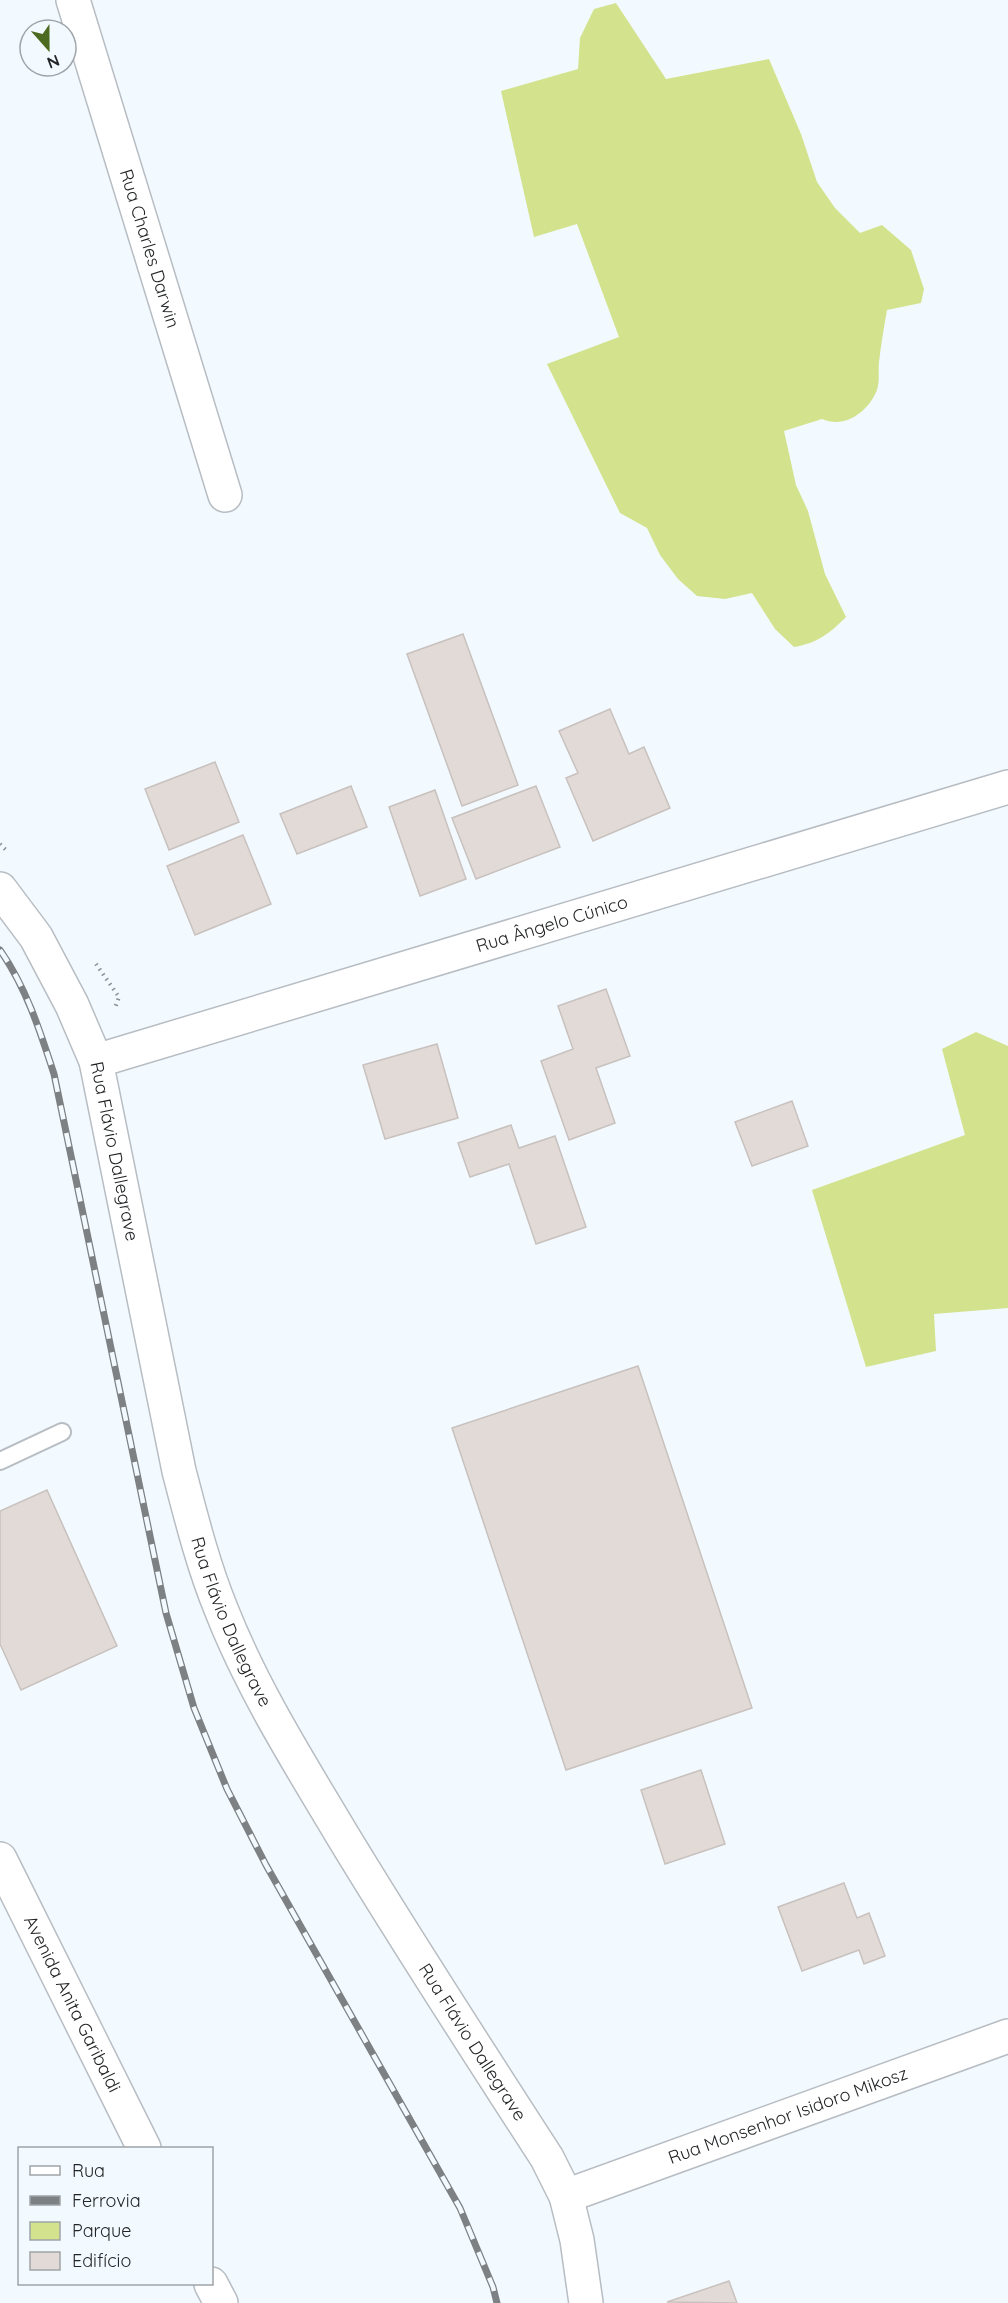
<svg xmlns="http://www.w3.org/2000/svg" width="1008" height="2303" font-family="Quicksand,sans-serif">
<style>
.green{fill:#d2e28d}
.building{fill:#e1dad7;stroke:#c8c1be;stroke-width:1.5}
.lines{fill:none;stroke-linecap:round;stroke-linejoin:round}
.service-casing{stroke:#b7bdc2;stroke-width:20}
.minor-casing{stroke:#b7bdc2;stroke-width:36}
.secondary-casing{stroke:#b7bdc2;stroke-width:36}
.path{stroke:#8d9195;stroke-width:4;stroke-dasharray:1.5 4.5;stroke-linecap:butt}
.service{stroke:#fff;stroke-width:16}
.minor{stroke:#fff;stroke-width:33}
.secondary{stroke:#fff;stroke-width:33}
.rail-casing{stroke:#7d8184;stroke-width:7}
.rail{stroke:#f3faff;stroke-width:4.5;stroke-dasharray:14;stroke-linecap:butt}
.labels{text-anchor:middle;stroke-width:6;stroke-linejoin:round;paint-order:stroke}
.street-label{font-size:18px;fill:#222426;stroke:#f3faff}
</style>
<rect width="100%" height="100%" fill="#f3faff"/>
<!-- green -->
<g class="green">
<path d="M616,3l50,76 103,-20 32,75 16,48 18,26 25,25 22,-8 29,25 13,39 -3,14 -34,7c-3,17 -6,34 -8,52 -1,9 1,19 -2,28 -9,22 -32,39 -55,29l-38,12 12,54 12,26 17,63 21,43c-16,16 -28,26 -52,30l-19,-18 -23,-36 -27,6 -28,-3 -19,-17 -18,-24 -13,-27 -27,-15 -73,-149 72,-27 -42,-113 -43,13 -33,-146 77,-22 2,-31 14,-29z"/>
<polygon points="976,1032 1008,1046 1008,1308 934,1314 936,1351 866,1367 812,1190 965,1135 942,1049"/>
</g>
<!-- building -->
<g class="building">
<polygon points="463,634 518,785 462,806 407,654"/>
<polygon points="610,709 629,754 644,747 670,808 593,841 566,778 578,773 559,731"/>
<polygon points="215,762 239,822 169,850 145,789"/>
<polygon points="351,786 367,827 297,854 280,814"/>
<polygon points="536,786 560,847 476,879 452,818"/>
<polygon points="435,790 466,879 420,896 389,807"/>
<polygon points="243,835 271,904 195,935 167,866"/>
<polygon points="606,989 630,1056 596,1068 615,1123 569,1140 541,1061 573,1049 558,1006"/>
<polygon points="437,1044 458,1118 385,1139 363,1065"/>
<polygon points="792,1101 808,1146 752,1166 735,1122"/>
<polygon points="511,1125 519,1148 555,1136 586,1227 536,1244 509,1164 470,1177 458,1143"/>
<polygon points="638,1366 752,1708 566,1770 452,1428"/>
<polygon points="47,1490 117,1646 21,1690 0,1644 0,1511"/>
<polygon points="701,1770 725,1844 665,1864 641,1790"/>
<polygon points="844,1883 857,1918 869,1913 885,1956 864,1964 859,1950 802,1971 778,1907"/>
<polygon points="729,2281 737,2303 667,2302"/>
</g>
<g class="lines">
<!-- service casing -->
<g class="service-casing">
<polyline id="service" points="0,1461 62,1432"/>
</g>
<!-- minor casing -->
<g class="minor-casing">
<g id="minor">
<path id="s1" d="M73,0l152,495"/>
<path id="s2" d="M0,889l36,48 36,68 24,56 83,410c12,46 24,94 42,138 31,79 77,152 120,224 66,109 136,217 206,325l19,38 11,44 9,63"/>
<path id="s3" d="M96,1061l912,-274"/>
<path id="s4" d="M566,2196l442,-160"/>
</g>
</g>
<!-- secondary casing -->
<g class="secondary-casing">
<g id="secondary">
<path id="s5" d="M0,1859l144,289"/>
<polyline points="211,2284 221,2303"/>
</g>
</g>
<!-- path -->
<g class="path">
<polyline points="0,844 8,852"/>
<polyline points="96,964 119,997 115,1008"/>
</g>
<!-- service -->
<use href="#service" class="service"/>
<!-- minor -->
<use href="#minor" class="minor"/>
<!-- secondary -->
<use href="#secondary" class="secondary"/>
<!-- rail casing -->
<g class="rail-casing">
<path id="rail" d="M0,950c26,37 40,81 54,124l112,539 28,95 33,81 39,76 194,343 33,79 4,16"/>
</g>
<!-- rail -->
<use href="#rail" class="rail"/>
</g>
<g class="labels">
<!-- street labels -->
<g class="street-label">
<text dy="6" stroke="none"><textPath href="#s1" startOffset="260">Rua Charles Darwin</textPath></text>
<text dy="6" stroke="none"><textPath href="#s3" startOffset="476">Rua Ângelo Cúnico</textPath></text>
<text dy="6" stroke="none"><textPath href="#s2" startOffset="290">Rua Flávio Dallegrave</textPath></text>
<text dy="6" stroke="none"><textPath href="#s2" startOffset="776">Rua Flávio Dallegrave</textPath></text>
<text dy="6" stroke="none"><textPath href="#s5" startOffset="162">Avenida Anita Garibaldi</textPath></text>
<text dy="6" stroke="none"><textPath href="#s2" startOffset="1262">Rua Flávio Dallegrave</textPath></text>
<text dy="6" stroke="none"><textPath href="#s4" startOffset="236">Rua Monsenhor Isidoro Mikosz</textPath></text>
</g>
</g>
<!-- legend -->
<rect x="18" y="2147" width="195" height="138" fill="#f3faff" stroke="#9fa4a8" stroke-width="1.5"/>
<rect x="30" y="2166" width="30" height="9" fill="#ffffff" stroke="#9fa4a8" stroke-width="1.5"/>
<text x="72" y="2177" font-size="18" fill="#222426">Rua</text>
<rect x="30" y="2196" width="30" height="9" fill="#7d8184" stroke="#9fa4a8" stroke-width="1.5"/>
<text x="72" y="2207" font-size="18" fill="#222426">Ferrovia</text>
<rect x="30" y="2222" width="30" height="18" fill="#d2e28d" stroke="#9fa4a8" stroke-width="1.5"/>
<text x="72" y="2237" font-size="18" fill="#222426">Parque</text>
<rect x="30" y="2252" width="30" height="18" fill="#e1dad7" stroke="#9fa4a8" stroke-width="1.5"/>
<text x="72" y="2267" font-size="18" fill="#222426">Edifício</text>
<!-- north arrow -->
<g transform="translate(48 48) rotate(159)"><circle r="28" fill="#f3faff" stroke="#9fa4a8" stroke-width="1.5"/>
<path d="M0-4.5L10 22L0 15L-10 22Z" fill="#4c6b21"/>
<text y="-9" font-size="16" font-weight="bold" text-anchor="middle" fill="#222426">N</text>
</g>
</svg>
